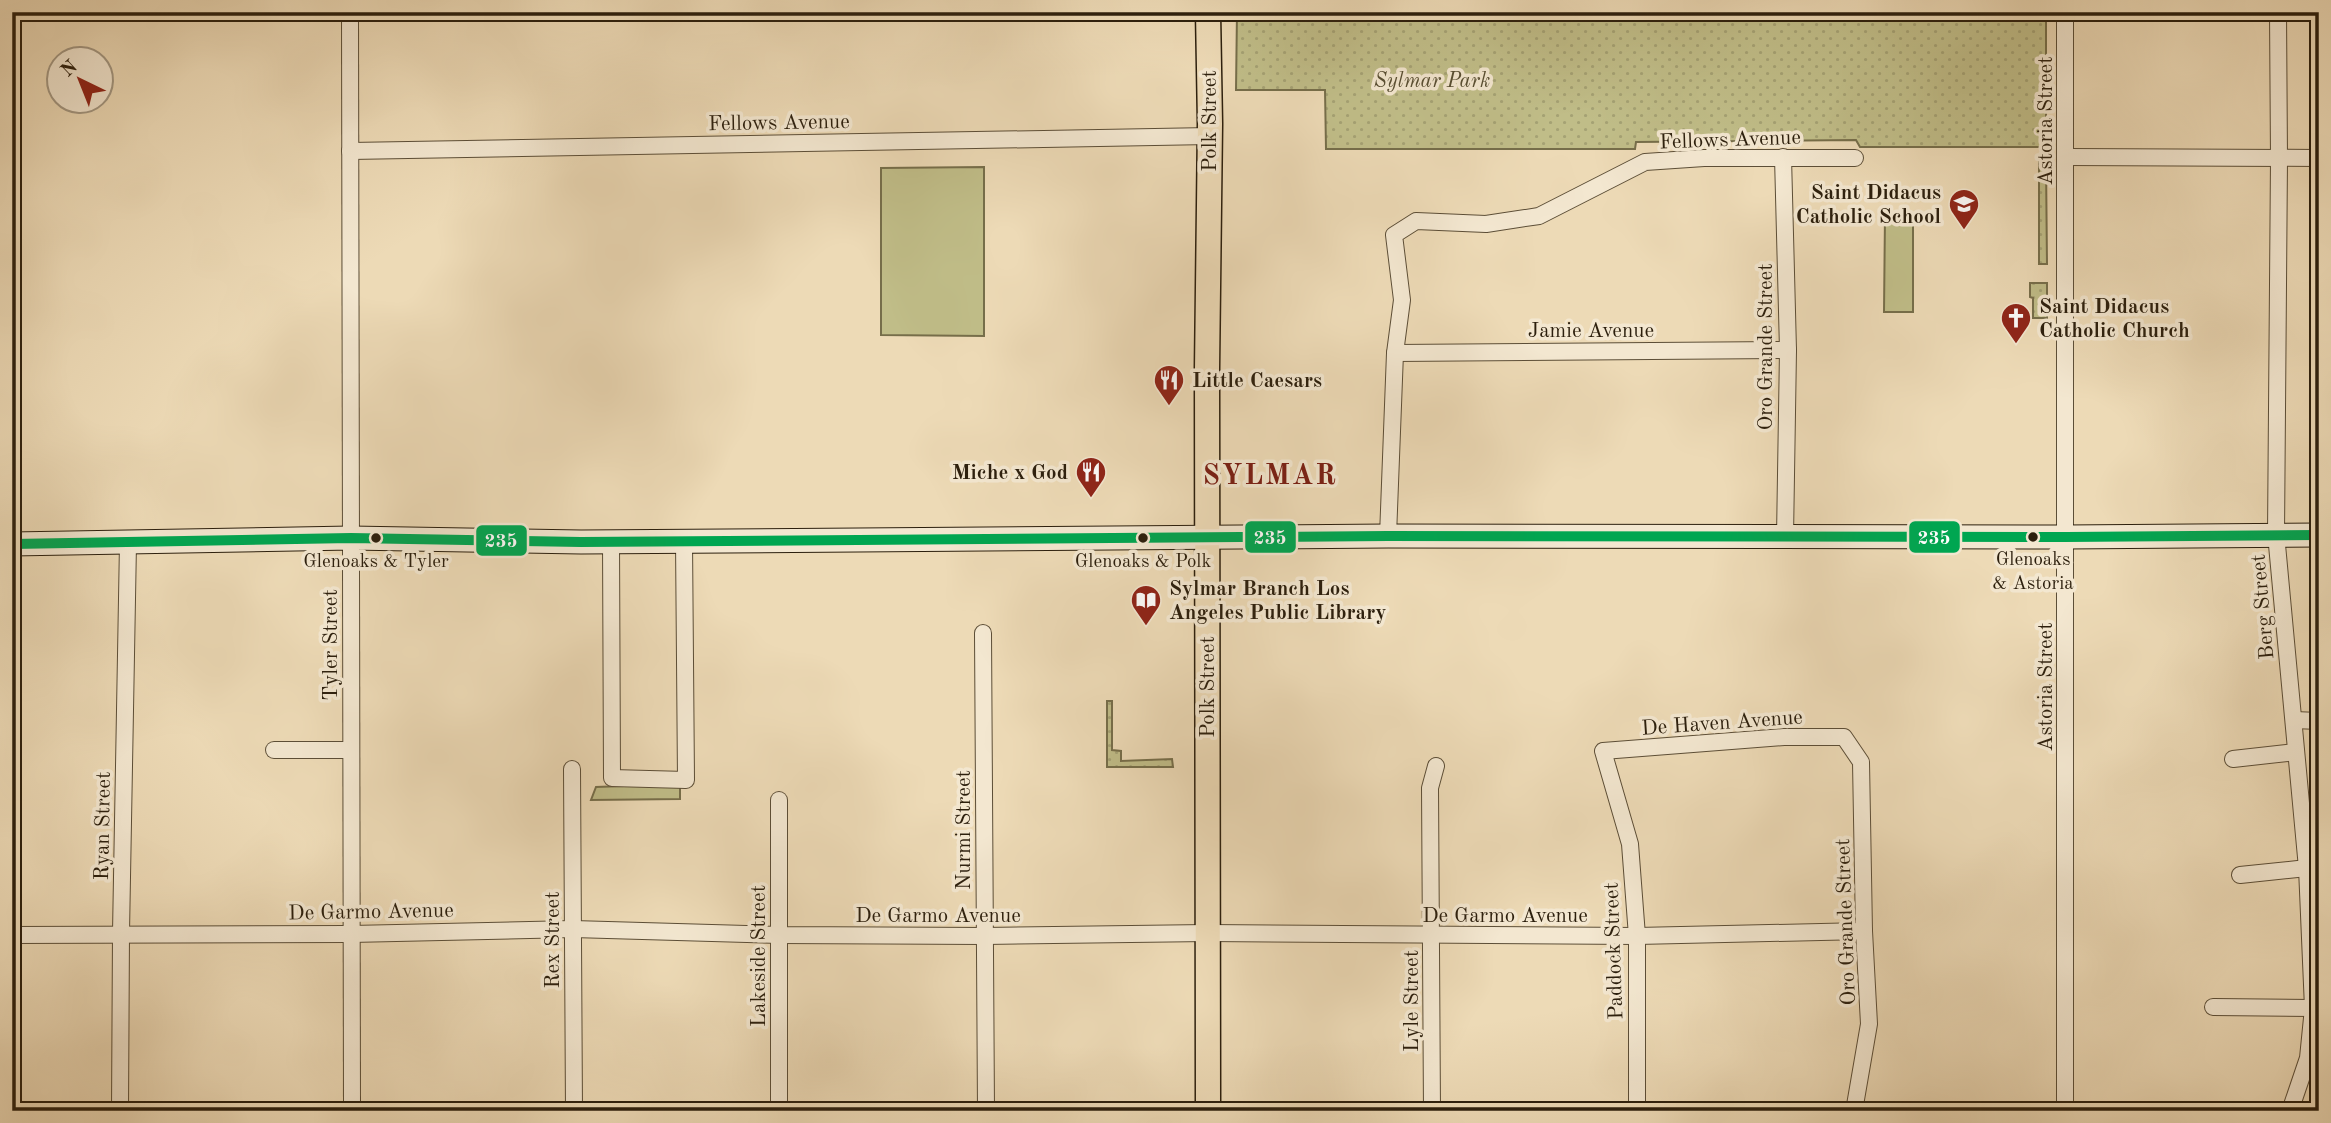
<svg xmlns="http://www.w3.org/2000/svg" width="2331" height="1123" font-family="'Old Standard TT',serif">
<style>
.grass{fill:#c0bd88;stroke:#766e4a;stroke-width:2}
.park{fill:url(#park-dots);stroke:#766e4a;stroke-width:2}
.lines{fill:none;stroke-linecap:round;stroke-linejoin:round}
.minor-casing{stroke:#5c4e37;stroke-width:18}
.secondary-casing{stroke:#2c1f0d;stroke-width:25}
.primary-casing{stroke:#2c1f0d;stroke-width:27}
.minor{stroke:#f3e7d0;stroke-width:16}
.secondary{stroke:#f3e7d0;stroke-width:23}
.primary{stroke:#eddab6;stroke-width:24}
.bus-1-casing{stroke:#f3e7d0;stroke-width:16}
.bus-1{stroke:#00a651;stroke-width:10}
.bus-dot{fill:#2c1f0d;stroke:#f3e7d0;stroke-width:2.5}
.labels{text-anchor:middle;stroke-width:7;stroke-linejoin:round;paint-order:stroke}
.bus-label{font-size:19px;fill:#2c1f0d;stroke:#f3e7d0}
.park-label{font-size:21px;font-style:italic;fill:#584e32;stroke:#f3e7d0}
.street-label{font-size:21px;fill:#2c1f0d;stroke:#f3e7d0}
.poi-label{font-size:21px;font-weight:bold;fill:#2c1f0d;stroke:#f3e7d0;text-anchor:start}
.district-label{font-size:28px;font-weight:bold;letter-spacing:2px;fill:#7a1f14;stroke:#f3e7d0}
.line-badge{stroke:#f3e7d0;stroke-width:2.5}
.badge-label{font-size:19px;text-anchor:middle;font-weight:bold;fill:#fff}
</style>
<defs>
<pattern id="park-dots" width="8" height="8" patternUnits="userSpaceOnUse" patternTransform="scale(1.75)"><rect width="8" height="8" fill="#c0bd88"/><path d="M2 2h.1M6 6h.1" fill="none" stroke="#a5a274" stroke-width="1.8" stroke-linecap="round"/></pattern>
</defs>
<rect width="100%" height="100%" fill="#eddab6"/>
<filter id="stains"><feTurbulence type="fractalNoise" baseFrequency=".00286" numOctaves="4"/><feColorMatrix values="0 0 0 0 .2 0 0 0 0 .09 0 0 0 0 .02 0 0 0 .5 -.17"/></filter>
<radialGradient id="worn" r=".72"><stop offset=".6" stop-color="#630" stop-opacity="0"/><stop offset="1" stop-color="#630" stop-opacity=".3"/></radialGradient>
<!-- grass -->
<g class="grass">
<polygon points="984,167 984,336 881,335 881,168"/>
<polygon points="1885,215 1913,215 1913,312 1884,312"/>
<polygon points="680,784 680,799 591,800 596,787"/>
</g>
<!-- park -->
<g class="park">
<polygon points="1237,12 2046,12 2046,147 1860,147 1856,140 1636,142 1635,149 1326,149 1325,90 1236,90"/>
<polygon points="2039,162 2046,162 2047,264 2039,264"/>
<polygon points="2030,283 2047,283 2047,318 2033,318 2033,298 2030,297"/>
<polygon points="1107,701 1112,701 1112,750 1121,751 1121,761 1172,759 1173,767 1107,767"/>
</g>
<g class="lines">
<!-- minor casing -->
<g class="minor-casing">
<g id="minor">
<polyline points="350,12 352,1111"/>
<polyline points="2278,12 2279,159 2276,534 2307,868 2313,1008 2308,1058 2290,1111"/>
<polyline points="350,151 1210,136"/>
<polyline points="1783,157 1788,350 1785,537"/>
<polyline points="2067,157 2319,158"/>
<polyline points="1395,353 1788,350"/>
<polyline points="1388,536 1395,353 1402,300 1394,235 1416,221 1486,224 1539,216 1645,162 1704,158 1855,158"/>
<polyline points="611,541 612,778 686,780 684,541"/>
<polyline points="983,633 986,1111"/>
<polyline points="2294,720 2319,721"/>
<polyline points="274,750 351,750"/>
<polyline points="2233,759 2296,752"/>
<polyline points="572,769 574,1111"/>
<polyline points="2240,875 2307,868"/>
<polyline points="12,935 351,934 573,929 779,935 985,936 1207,933 1637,936 1864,931"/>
<polyline points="2213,1007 2313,1008"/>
<polyline points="120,1111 121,933 128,543"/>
<polyline points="779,1111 779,800"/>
<polyline points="1432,1111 1430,788 1436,766"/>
<polyline points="1637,1111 1637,936 1630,844 1603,751 1784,737 1844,737 1861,762 1864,931 1869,1024 1854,1111"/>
<polyline points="2065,1111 2065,12"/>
</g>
</g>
<!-- secondary casing -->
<g class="secondary-casing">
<polyline id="secondary" points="12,544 351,538 581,542 1388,536 2066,537 2319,535"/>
</g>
<!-- primary casing -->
<g class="primary-casing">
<polyline id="primary" points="1208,12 1210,124 1207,369 1208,1111"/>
</g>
<!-- minor -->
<use href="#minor" class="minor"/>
<!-- secondary -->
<use href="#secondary" class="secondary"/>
<!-- primary -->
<use href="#primary" class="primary"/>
<!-- bus-1 casing -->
<g class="bus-1-casing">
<polyline id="bus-1" points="12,544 351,538 581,542 1388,536 2066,537 2319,535"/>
</g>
<!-- bus-1 -->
<use href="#bus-1" class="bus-1"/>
</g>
<!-- icons -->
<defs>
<g id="school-pin" transform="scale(1.575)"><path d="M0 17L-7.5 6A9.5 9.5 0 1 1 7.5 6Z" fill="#8f2418" stroke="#f3e7d0"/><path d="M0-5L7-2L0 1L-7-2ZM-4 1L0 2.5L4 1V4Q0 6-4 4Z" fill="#fff"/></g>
<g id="church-pin" transform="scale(1.575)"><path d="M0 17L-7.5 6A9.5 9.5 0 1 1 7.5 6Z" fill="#8f2418" stroke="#f3e7d0"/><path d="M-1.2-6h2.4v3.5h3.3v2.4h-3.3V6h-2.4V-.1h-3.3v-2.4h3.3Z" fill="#fff"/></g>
<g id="restaurant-pin" transform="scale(1.575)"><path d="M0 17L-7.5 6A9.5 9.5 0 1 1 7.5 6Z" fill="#8f2418" stroke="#f3e7d0"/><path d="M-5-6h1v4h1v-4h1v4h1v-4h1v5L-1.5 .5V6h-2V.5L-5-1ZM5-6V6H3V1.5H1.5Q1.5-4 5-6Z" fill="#fff"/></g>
<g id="library-pin" transform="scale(1.575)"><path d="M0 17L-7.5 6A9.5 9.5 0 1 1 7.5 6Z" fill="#8f2418" stroke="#f3e7d0"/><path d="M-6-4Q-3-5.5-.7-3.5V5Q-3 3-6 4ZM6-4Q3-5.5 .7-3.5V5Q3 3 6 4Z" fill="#fff"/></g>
</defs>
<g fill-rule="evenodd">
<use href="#school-pin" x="1964" y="204"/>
<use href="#church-pin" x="2016" y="318"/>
<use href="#restaurant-pin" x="1169" y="380"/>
<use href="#restaurant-pin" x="1091" y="472"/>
<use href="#library-pin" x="1146" y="600"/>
</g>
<!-- markers -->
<g class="bus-dot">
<circle cx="2033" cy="537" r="6"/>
<circle cx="376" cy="538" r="6"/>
<circle cx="1143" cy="538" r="6"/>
</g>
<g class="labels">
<!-- bus labels -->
<g class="bus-label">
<text x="2033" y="565">Glenoaks<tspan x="2033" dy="24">&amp; Astoria</tspan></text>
<text x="376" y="567">Glenoaks &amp; Tyler</text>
<text x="1143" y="567">Glenoaks &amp; Polk</text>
</g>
<!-- park labels -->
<g class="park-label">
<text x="1432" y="87">Sylmar Park</text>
</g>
<!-- street labels -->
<g class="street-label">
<text transform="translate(1209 121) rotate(-90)" y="7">Polk Street</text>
<text transform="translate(2045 121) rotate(-90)" y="7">Astoria Street</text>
<text transform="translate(779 122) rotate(-1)" y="7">Fellows Avenue</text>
<text transform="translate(1730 139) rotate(-2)" y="7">Fellows Avenue</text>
<text x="1591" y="337">Jamie Avenue</text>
<text transform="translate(1765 347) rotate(-90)" y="7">Oro Grande Street</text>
<text transform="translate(2262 607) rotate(-95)" y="7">Berg Street</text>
<text transform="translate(330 645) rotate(-90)" y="7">Tyler Street</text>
<text transform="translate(1207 687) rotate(-90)" y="7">Polk Street</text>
<text transform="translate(2045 687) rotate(-90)" y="7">Astoria Street</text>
<text transform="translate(1722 722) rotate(-4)" y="7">De Haven Avenue</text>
<text transform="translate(102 826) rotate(-89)" y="7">Ryan Street</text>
<text transform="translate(963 830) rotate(-90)" y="7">Nurmi Street</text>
<text transform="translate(371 911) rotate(-1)" y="7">De Garmo Avenue</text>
<text x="938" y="922">De Garmo Avenue</text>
<text x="1505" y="922">De Garmo Avenue</text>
<text transform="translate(1845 922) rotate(-92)" y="7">Oro Grande Street</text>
<text transform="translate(552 940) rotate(-90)" y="7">Rex Street</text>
<text transform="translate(1613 951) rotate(-92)" y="7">Paddock Street</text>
<text transform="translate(758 956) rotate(-90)" y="7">Lakeside Street</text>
<text transform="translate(1411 1001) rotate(-90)" y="7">Lyle Street</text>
</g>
<!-- poi labels -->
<g class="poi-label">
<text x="1941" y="199" text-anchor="end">Saint Didacus<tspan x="1941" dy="24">Catholic School</tspan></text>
<text x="2039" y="313">Saint Didacus<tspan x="2039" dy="24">Catholic Church</tspan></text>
<text x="1192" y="387">Little Caesars</text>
<text x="1068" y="479" text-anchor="end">Miche x God</text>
<text x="1169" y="595">Sylmar Branch Los<tspan x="1169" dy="24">Angeles Public Library</tspan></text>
</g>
<!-- district labels -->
<g class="district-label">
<text x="1270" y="484">SYLMAR</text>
</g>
</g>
<g class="line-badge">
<rect x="1908" y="520" width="53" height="34" rx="7" fill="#00a651"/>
<rect x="1244" y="520" width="53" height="34" rx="7" fill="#00a651"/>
<rect x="475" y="524" width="53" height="33" rx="7" fill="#00a651"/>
</g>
<g class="badge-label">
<text x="1934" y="544">235</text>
<text x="1270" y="544">235</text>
<text x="501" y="547">235</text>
</g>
<!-- margin -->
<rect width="2331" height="1123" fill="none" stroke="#eddab6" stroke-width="42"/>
<rect x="14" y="14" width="2303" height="1095" fill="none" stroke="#2c1f0d" stroke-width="3.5"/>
<rect x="21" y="21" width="2289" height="1081" fill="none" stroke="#2c1f0d" stroke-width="2"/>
<!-- north arrow -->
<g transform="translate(80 80) rotate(317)"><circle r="33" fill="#f3e7d0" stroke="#a39782" stroke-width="2"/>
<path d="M0-5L12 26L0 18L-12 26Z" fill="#8f2418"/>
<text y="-10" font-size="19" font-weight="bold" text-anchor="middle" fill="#2c1f0d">N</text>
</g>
<rect width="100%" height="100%" filter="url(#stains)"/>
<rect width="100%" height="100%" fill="url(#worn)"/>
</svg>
